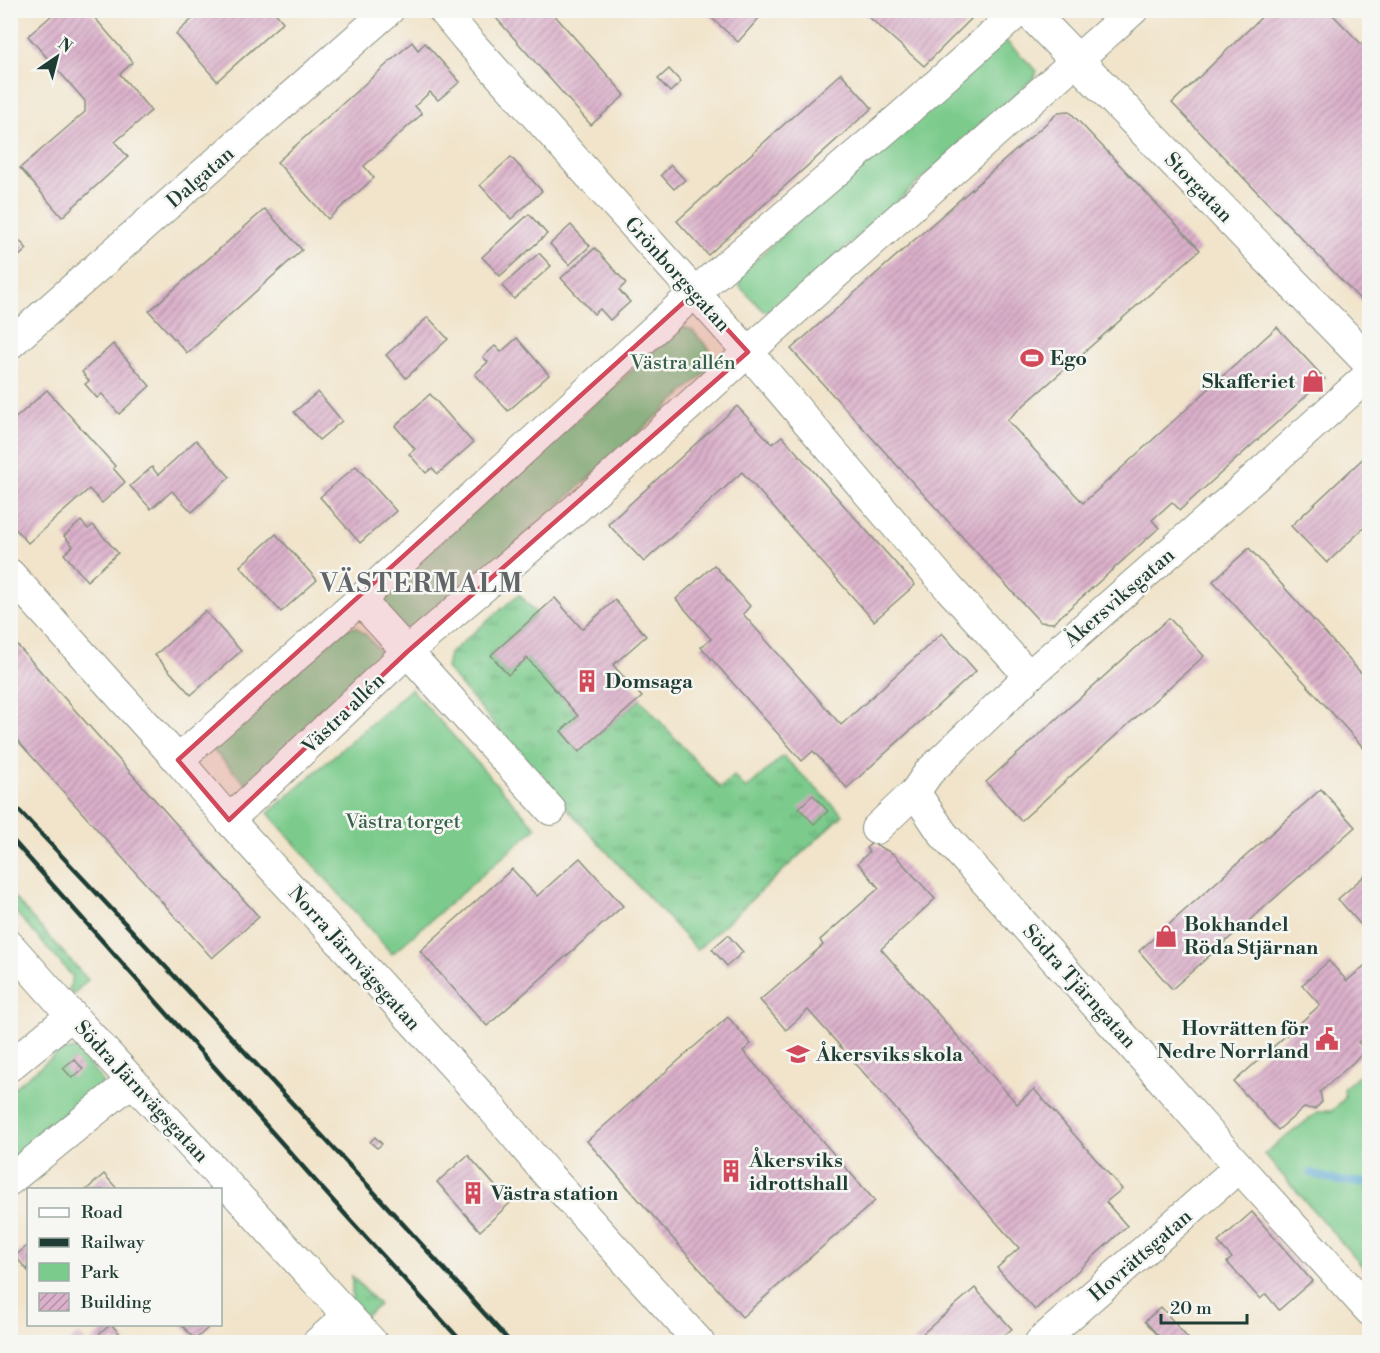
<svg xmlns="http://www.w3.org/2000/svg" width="1380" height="1353" font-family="'Libre Bodoni',serif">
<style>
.grass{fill:url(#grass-tufts);stroke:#4d8460;stroke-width:1.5}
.green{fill:#7bcb8c;stroke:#4d8460;stroke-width:1.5}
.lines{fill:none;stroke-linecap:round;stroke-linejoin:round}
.stream{stroke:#56a5d0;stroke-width:8}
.building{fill:url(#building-hatch)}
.minor-casing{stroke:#889080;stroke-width:32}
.tertiary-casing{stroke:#889080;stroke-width:35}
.minor{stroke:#fff;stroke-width:30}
.tertiary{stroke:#fff;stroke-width:33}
.rail{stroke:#1f3d34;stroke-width:4.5}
.marked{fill:#d1495b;fill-opacity:0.2;stroke:#d1495b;stroke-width:4.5;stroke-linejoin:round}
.labels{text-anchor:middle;stroke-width:5;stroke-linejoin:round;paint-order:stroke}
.street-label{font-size:20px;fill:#1f3d34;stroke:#f6f6f2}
.poi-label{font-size:20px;font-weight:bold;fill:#1f3d34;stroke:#f6f6f2;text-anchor:start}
.park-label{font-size:20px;fill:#36604a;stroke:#f6f6f2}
.district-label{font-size:26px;font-weight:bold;letter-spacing:1.5px;fill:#616568;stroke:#f6f6f2}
</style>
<defs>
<pattern id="grass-tufts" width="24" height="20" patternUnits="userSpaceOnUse" patternTransform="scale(1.5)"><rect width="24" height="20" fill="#7bcb8c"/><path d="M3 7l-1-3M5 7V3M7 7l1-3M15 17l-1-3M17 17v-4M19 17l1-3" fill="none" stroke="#64a673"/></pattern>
<pattern id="building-hatch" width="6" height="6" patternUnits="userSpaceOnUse" patternTransform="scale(1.5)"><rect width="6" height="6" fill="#dbb0ca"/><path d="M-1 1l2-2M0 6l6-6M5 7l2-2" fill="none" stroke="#b190a5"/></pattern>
</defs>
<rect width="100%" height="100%" fill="#f6f6f2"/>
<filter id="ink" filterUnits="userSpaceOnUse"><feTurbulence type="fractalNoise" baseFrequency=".0167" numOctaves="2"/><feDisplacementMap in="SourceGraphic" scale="12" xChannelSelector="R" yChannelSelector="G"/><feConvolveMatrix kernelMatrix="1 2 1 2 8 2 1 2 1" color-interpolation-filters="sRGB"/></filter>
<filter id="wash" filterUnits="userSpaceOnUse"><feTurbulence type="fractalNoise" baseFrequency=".008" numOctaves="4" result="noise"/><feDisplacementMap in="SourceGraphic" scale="24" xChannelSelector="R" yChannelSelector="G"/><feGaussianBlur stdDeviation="1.35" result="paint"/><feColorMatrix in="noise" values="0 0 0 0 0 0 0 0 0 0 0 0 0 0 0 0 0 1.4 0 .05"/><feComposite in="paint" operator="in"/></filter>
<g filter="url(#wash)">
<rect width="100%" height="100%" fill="#f1e4cb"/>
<!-- grass -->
<g class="grass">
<polygon points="519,594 537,614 491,655 508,675 527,658 578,716 561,731 579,752 640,699 720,788 734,776 746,789 783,756 843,815 697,950 563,804 446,668 449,654"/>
<polygon points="10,893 88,980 72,995 69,988 73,977 11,907"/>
<polygon points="352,1276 379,1305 365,1316 352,1304"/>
</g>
<!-- green -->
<g class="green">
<polygon points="1004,39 1037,71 1034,78 774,312 764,311 740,287 740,274 996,41"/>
<polygon points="684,327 692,330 719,360 421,630 407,631 382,605 382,594 676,331"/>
<polygon points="356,627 367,636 383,655 246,784 211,748 345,629"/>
<polygon points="411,689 536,828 392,954 268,813"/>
<polygon points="76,1049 103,1081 97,1096 11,1166 11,1090 59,1052"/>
<polygon points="1369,1066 1369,1274 1264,1154 1319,1111 1332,1111 1345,1098 1344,1088"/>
</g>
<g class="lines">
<!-- stream -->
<path class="stream" d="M1311,1173c22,8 34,10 59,9"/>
</g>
<g id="blocks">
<!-- building -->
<g class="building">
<polygon points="58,10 88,10 133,62 120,74 151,111 115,142 128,157 62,217 20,168 85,112 85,101 28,36"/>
<polygon points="202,10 273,10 283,22 217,81 176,34"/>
<polygon points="489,10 550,10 625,95 591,125"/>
<polygon points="703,10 766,10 738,42"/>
<polygon points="861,10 962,10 971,19 924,66"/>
<polygon points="1269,10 1328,10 1370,53 1370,310 1172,103"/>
<polygon points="412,42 418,50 425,43 460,82 438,100 430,92 415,106 422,114 364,166 374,178 328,219 277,162"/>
<polygon points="669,69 681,82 670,92 658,79"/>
<polygon points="841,73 872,108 708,255 677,221"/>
<polygon points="1069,111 1200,250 1007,420 1083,503 1277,327 1325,379 1180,510 1172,502 1152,520 1159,528 1053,623 1040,622 791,349 1059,112"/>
<polygon points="511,157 542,191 511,219 480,185"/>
<polygon points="671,165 685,180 674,189 661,175"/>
<polygon points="265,209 302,250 187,353 149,311"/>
<polygon points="529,214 547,234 500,276 482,257"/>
<polygon points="571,225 590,246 569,265 550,244"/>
<polygon points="10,230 27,249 10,264"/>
<polygon points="595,248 626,283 619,290 630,302 610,320 600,309 594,314 561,278"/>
<polygon points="539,253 551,266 514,299 502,286"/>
<polygon points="428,317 448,339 406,378 386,355"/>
<polygon points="517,338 549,375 508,411 475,374 488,362 483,357 495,346 501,352"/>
<polygon points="113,344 150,386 119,414 102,394 97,398 85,384 89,381 82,372"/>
<polygon points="47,390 115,466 113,468 125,482 102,503 89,489 28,543 10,523 10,423"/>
<polygon points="318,392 342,421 319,440 294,412"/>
<polygon points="430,394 473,443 438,474 432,468 426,473 409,454 415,449 395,426"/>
<polygon points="737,406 772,444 782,436 915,585 874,621 742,472 644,562 608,524"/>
<polygon points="196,440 230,477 192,512 172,491 151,509 130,486 152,467 158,475"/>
<polygon points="1370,452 1370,522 1327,563 1291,526"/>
<polygon points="356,466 396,511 360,543 320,497"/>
<polygon points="81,521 88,529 93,525 118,553 87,581 64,554 73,546 64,536"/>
<polygon points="276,534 317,580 281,612 240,566"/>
<polygon points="1249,548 1370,683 1370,755 1213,581"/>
<polygon points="714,565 750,606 743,614 841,725 942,633 976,671 847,788 813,751 802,761 701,647 711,639 676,599"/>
<polygon points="555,598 582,629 615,600 646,636 613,665 642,697 579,752 561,731 578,716 527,658 508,675 491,655"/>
<polygon points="205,611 241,651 191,695 155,655"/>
<polygon points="1169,618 1204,656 1021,821 986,782"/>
<polygon points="10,637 259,917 212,958 10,732"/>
<polygon points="1321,789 1355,827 1172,989 1139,951"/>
<polygon points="813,795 828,811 814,824 799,808"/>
<polygon points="872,843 894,854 935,899 881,949 1017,1104 1034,1089 1122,1189 1106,1202 1127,1226 1035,1310 997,1268 1019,1248 808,1010 786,1030 760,1000 823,945 820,940 879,888 858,863 869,852 866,848"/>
<polygon points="580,858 623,906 487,1026 420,951 512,869 537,896"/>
<polygon points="1370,871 1370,917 1361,925 1338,899"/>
<polygon points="728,935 743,952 727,966 712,949"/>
<polygon points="1329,961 1347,981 1370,961 1370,1032 1358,1042 1366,1051 1320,1092 1322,1102 1315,1109 1304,1108 1278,1130 1234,1082 1320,1005 1302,985"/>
<polygon points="728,1017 751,1044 743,1051 875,1201 742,1317 587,1141"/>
<polygon points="74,1059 83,1069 72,1078 63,1068"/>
<polygon points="375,1137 382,1144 377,1148 370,1142"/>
<polygon points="468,1155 510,1203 480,1231 437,1182"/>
<polygon points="104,1174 118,1190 86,1190"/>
<polygon points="1252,1212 1312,1281 1279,1310 1266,1294 1260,1299 1227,1262 1232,1258 1218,1242"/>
<polygon points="28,1245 28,1271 15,1256"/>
<polygon points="975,1288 1012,1329 996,1342 913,1342"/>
<polygon points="1161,1307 1191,1342 1164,1342 1145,1321"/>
<polygon points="111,1324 127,1342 90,1342"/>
<polygon points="181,1324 212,1324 195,1340"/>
<polygon points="79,1334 86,1342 69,1342"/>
</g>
</g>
</g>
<g filter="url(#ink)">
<use href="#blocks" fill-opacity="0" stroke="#889080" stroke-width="1.5"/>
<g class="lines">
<!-- minor casing -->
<g class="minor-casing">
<g id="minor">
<polyline points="443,10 465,37 748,352 948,587 1029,676"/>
<polyline points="10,344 389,10"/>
<polyline points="10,574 178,760 229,820 485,1100 548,1175 699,1342"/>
<polyline points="360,600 423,669 551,810"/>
<polyline points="178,760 360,600 694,293 899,118 1020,10"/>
<polyline points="915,792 943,834 1136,1050 1239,1167 1370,1311"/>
<polyline points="229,820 407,652 578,507 748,352 1133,10"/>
<polyline points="876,829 915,792 929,772 1029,676 1240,491 1370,374"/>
<polyline points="10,946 65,1008 372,1342"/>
<polyline points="10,1066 72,1015"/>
<polyline points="10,1180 132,1081"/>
<polyline points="318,1342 348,1316"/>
<polyline points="1040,1342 1239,1167"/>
</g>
</g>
<!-- tertiary casing -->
<g class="tertiary-casing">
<polyline id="tertiary" points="1028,10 1370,363"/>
</g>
<!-- minor -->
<use href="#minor" class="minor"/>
<!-- tertiary -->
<use href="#tertiary" class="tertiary"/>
<!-- rail -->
<g class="rail">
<path d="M10,801c169,179 336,359 500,541"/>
<polyline points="10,837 352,1222 462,1342"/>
</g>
</g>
</g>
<!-- marked area -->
<path class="marked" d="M694,293l54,59 -341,300 -178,168 -51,-60z"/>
<!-- icons -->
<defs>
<g id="stadium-bare" transform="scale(1.8)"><path d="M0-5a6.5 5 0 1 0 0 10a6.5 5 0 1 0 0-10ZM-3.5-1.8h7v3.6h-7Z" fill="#d1495b" stroke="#f6f6f2" stroke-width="2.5" paint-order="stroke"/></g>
<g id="shop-bare" transform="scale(1.8)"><path d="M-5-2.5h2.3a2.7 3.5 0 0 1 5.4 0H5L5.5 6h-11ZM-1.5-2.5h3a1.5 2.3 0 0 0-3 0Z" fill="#d1495b" stroke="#f6f6f2" stroke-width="2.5" paint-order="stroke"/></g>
<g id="building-bare" transform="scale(1.8)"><path d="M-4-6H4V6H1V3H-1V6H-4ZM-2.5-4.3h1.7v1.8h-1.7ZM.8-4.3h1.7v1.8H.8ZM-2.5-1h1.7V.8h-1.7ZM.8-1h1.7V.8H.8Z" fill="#d1495b" stroke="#f6f6f2" stroke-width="2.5" paint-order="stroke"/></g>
<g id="civic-bare" transform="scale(1.8)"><path d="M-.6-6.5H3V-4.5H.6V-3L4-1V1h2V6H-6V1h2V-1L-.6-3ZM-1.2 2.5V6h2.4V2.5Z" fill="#d1495b" stroke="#f6f6f2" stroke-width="2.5" paint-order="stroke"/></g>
<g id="school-bare" transform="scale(1.8)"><path d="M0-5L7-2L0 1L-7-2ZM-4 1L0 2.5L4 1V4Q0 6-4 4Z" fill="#d1495b" stroke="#f6f6f2" stroke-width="2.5" paint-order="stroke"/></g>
</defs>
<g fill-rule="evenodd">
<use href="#stadium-bare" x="1032" y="358"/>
<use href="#shop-bare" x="1313" y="381"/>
<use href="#building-bare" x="587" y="681"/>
<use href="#shop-bare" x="1166" y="936"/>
<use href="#civic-bare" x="1327" y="1039"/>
<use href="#school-bare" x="798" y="1054"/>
<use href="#building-bare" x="731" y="1171"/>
<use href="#building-bare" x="473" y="1193"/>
</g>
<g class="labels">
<!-- street labels -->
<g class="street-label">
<text transform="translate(200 177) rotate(-41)" y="7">Dalgatan</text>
<text transform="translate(1199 187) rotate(46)" y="7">Storgatan</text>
<text transform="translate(678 274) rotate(48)" y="7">Grönborgsgatan</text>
<text transform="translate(1119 597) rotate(-41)" y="7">Åkersviksgatan</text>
<text transform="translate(343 713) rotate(-44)" y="7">Västra allén</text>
<text transform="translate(355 958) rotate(48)" y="7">Norra Järnvägsgatan</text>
<text transform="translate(1080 986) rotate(48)" y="7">Södra Tjärngatan</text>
<text transform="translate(142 1091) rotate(47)" y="7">Södra Järnvägsgatan</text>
<text transform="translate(1140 1255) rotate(-41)" y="7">Hovrättsgatan</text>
</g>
<!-- poi labels -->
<g class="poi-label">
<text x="1050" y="365">Ego</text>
<text x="1295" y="388" text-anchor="end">Skafferiet</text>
<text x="605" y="688">Domsaga</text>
<text x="1184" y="931">Bokhandel<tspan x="1184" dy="23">Röda Stjärnan</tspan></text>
<text x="1309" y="1035" text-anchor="end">Hovrätten för<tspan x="1309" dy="23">Nedre Norrland</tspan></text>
<text x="816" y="1061">Åkersviks skola</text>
<text x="749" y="1167">Åkersviks<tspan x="749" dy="23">idrottshall</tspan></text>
<text x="491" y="1200">Västra station</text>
</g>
<!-- park labels -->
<g class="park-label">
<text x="683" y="369">Västra allén</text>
<text x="403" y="828">Västra torget</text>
</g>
<!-- district labels -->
<g class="district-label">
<text x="422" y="592">VÄSTERMALM</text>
</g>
</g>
<!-- margin -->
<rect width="1380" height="1353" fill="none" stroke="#f6f6f2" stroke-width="36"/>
<!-- legend -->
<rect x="27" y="1188" width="195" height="138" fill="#f6f6f2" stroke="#a0aca6" stroke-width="1.5"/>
<rect x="39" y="1208" width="30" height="9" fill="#ffffff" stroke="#a0aca6" stroke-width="1.5"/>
<text x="81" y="1218" font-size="18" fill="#1f3d34">Road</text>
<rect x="39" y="1238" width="30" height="9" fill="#1f3d34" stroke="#a0aca6" stroke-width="1.5"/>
<text x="81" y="1248" font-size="18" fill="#1f3d34">Railway</text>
<rect x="39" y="1263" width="30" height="18" fill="#7bcb8c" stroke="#a0aca6" stroke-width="1.5"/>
<text x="81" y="1278" font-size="18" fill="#1f3d34">Park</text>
<rect x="39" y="1293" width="30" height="18" fill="url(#building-hatch)" stroke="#a0aca6" stroke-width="1.5"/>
<text x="81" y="1308" font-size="18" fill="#1f3d34">Building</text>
<!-- north arrow -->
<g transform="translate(57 57) rotate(35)" stroke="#f6f6f2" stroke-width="4.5" paint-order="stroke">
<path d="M0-4.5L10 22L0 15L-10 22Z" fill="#1f3d34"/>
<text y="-9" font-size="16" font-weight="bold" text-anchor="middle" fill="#1f3d34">N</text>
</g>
<!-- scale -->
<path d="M1161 1314v9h86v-9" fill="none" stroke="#1f3d34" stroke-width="3"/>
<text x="1170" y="1314" font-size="18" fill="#1f3d34" stroke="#f6f6f2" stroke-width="4.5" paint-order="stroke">20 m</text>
</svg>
